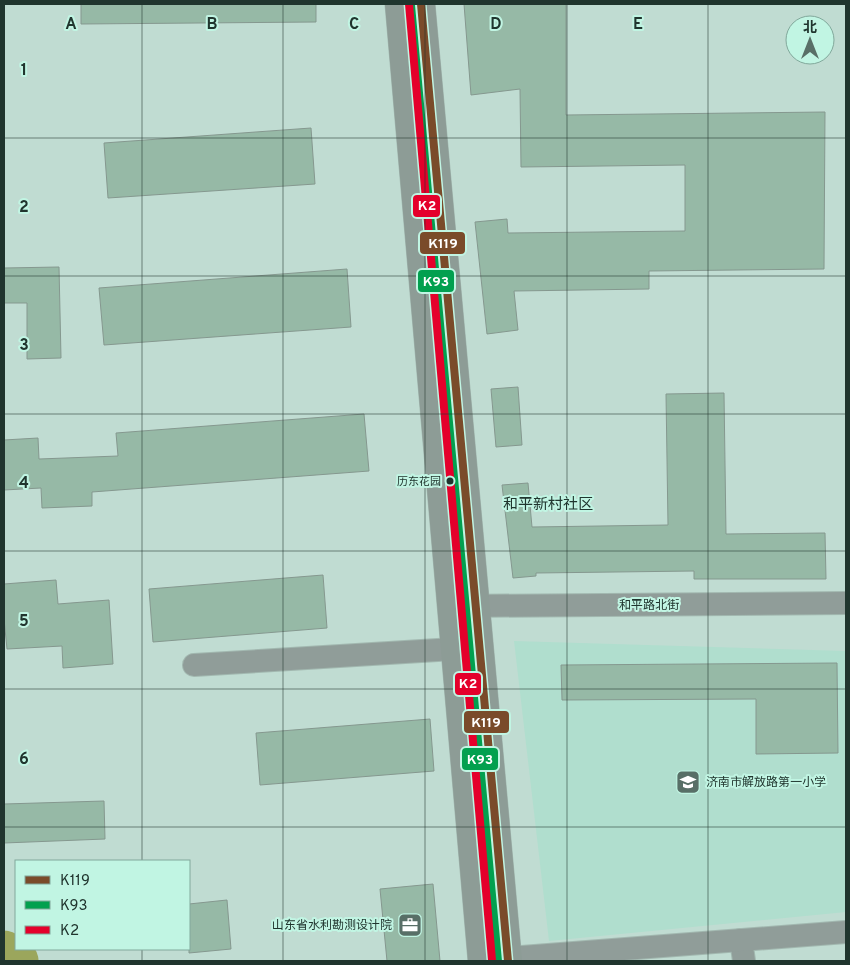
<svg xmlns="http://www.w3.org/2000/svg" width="850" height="965" font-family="Overpass,'Noto Sans SC',sans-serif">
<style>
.built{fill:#b0dece}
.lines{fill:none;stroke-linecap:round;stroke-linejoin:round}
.river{stroke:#9ba65c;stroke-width:45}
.building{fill:#96b9a6;stroke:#85988f}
.street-casing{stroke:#a2b8b0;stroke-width:24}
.secondary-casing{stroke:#a2b8b0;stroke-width:29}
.street{stroke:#909d99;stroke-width:22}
.secondary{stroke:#8d9c96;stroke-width:28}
.bus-1-casing{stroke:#c1f5e3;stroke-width:11}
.bus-2-casing{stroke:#c1f5e3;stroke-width:11}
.bus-3-casing{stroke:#c1f5e3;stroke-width:11}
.bus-1{stroke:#7a4b2a;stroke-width:8}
.bus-2{stroke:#02a04f;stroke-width:8}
.bus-3{stroke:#e4002b;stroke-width:8}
.grid{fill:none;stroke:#20352e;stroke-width:1;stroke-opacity:0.55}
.bus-dot{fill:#20352e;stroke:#c1f5e3;stroke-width:2}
.labels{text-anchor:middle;stroke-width:4;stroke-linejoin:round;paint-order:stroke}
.bus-label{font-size:11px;fill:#20352e;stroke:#c1f5e3;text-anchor:end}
.street-label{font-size:12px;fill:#20352e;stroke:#c1f5e3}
.poi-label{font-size:12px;fill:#20352e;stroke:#c1f5e3;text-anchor:start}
.quarter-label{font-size:15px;fill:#20352e;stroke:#c1f5e3}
.grid-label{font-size:16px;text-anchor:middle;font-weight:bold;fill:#20352e;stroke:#c1f5e3;stroke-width:4;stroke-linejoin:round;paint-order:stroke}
.line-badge{stroke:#c1f5e3;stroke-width:2}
.badge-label{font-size:14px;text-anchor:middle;font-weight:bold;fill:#fff}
</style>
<rect width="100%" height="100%" fill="#c0dcd2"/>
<!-- built -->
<polygon class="built" points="514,641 846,651 846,912 549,941"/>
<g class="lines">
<!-- river -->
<polyline class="river" points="4,953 16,961"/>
</g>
<!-- building -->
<g class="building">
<polygon points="81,4 316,4 316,22 81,24"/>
<polygon points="464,4 566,4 566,115 825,112 824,269 649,271 649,289 514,291 518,330 487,334 475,222 507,219 508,233 685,231 685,165 521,167 520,89 471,95"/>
<polygon points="311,128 315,184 108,198 104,143"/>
<polygon points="59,267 61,358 27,359 27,303 4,303 4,268"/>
<polygon points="347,269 351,327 104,345 99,288"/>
<polygon points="518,387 522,445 496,447 491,389"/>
<polygon points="724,393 726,534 825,533 826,579 694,579 694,571 536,573 536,576 513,578 502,485 528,483 532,527 668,525 666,394"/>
<polygon points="364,414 369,471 92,492 92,506 42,508 41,488 4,490 4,440 38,438 39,459 118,456 116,433"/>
<polygon points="323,575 327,628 153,642 149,589"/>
<polygon points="56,580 58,604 109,600 113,664 63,668 62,646 7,649 4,619 4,584"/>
<polygon points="837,663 838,753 756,754 756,699 562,700 561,665"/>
<polygon points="430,719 434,771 260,785 256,733"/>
<polygon points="104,801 105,839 4,843 4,804"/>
<polygon points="433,884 440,961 387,961 380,889"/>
<polygon points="227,900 231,949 189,953 189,904"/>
</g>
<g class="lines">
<!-- street casing -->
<g class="street-casing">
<g id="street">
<polyline points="460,606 846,603"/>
<polyline points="194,665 454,649"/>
<polyline points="741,940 744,961"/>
<polyline points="507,958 846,932"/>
</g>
</g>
<!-- secondary casing -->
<g class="secondary-casing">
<g id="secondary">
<polyline points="399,4 482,961"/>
<polyline points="421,4 508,961"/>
</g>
</g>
<!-- street -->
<use href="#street" class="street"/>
<!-- secondary -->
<use href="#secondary" class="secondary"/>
<!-- bus-1 casing -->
<g class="bus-1-casing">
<polyline id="bus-1" points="421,4 508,961"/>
</g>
<!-- bus-2 casing -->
<g class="bus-2-casing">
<polyline id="bus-2" points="411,5 498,961"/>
</g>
<!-- bus-3 casing -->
<g class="bus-3-casing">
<polyline id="bus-3" points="409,4 492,960"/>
</g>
<!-- bus-1 -->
<use href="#bus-1" class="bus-1"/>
<!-- bus-2 -->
<use href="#bus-2" class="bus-2"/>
<!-- bus-3 -->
<use href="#bus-3" class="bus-3"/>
</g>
<!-- grid -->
<path class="grid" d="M142,4v857M283,4v957M425,4v957M567,4v957M708,4v957M4,138h842M4,276h842M4,414h842M4,551h842M4,689h842M4,827h842M142,949v12"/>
<!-- icons -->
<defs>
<g id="school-square" transform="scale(1.25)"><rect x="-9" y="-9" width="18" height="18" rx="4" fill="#586f67" stroke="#c1f5e3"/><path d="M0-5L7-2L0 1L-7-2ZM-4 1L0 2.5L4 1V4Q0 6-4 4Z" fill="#fff"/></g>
<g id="office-square" transform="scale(1.25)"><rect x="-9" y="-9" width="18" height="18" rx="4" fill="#586f67" stroke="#c1f5e3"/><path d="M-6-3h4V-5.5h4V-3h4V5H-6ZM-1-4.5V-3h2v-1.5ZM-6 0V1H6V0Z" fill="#fff"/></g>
</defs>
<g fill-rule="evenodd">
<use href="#school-square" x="688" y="782"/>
<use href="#office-square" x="410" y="925"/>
</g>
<!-- markers -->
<circle class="bus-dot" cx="450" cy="481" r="4.5"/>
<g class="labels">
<!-- bus labels -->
<g class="bus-label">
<text x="441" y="485">历东花园</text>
</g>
<!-- street labels -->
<g class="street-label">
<text x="649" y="609">和平路北街</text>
</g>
<!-- poi labels -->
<g class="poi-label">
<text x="706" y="786">济南市解放路第一小学</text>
<text x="392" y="929" text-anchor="end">山东省水利勘测设计院</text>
</g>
<!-- quarter labels -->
<g class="quarter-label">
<text x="548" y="509">和平新村社区</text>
</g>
</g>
<g class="grid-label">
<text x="71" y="29">A</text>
<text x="212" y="29">B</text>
<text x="354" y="29">C</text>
<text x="496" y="29">D</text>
<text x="638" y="29">E</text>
<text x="24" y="75">1</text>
<text x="24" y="212">2</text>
<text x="24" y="350">3</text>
<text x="24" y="488">4</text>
<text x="24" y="626">5</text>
<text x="24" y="764">6</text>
</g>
<g class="line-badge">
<rect x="412" y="194" width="29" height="24" rx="5" fill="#e4002b"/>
<rect x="419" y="231" width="47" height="24" rx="5" fill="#7a4b2a"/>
<rect x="417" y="269" width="38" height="24" rx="5" fill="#02a04f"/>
<rect x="454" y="672" width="28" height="24" rx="5" fill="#e4002b"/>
<rect x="463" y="710" width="47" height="24" rx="5" fill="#7a4b2a"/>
<rect x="461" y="747" width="38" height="24" rx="5" fill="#02a04f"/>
</g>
<g class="badge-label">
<text x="427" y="210">K2</text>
<text x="443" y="248">K119</text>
<text x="436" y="286">K93</text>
<text x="468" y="688">K2</text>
<text x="486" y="727">K119</text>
<text x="480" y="764">K93</text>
</g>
<!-- border -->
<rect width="850" height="965" fill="none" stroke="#20352e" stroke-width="10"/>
<!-- legend -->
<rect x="15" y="860" width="175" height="90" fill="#c1f5e3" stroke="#81a89b"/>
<rect x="25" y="876" width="25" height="8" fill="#7a4b2a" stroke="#81a89b"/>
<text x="60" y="885" font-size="15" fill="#20352e">K119</text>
<rect x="25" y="901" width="25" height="8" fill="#02a04f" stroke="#81a89b"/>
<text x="60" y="910" font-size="15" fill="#20352e">K93</text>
<rect x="25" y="926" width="25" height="8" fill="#e4002b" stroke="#81a89b"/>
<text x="60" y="935" font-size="15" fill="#20352e">K2</text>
<!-- north arrow -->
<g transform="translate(810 40)"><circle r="24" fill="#c1f5e3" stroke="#81a89b"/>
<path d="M0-4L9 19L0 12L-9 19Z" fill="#586f67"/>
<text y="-8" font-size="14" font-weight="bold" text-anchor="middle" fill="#20352e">北</text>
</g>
</svg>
